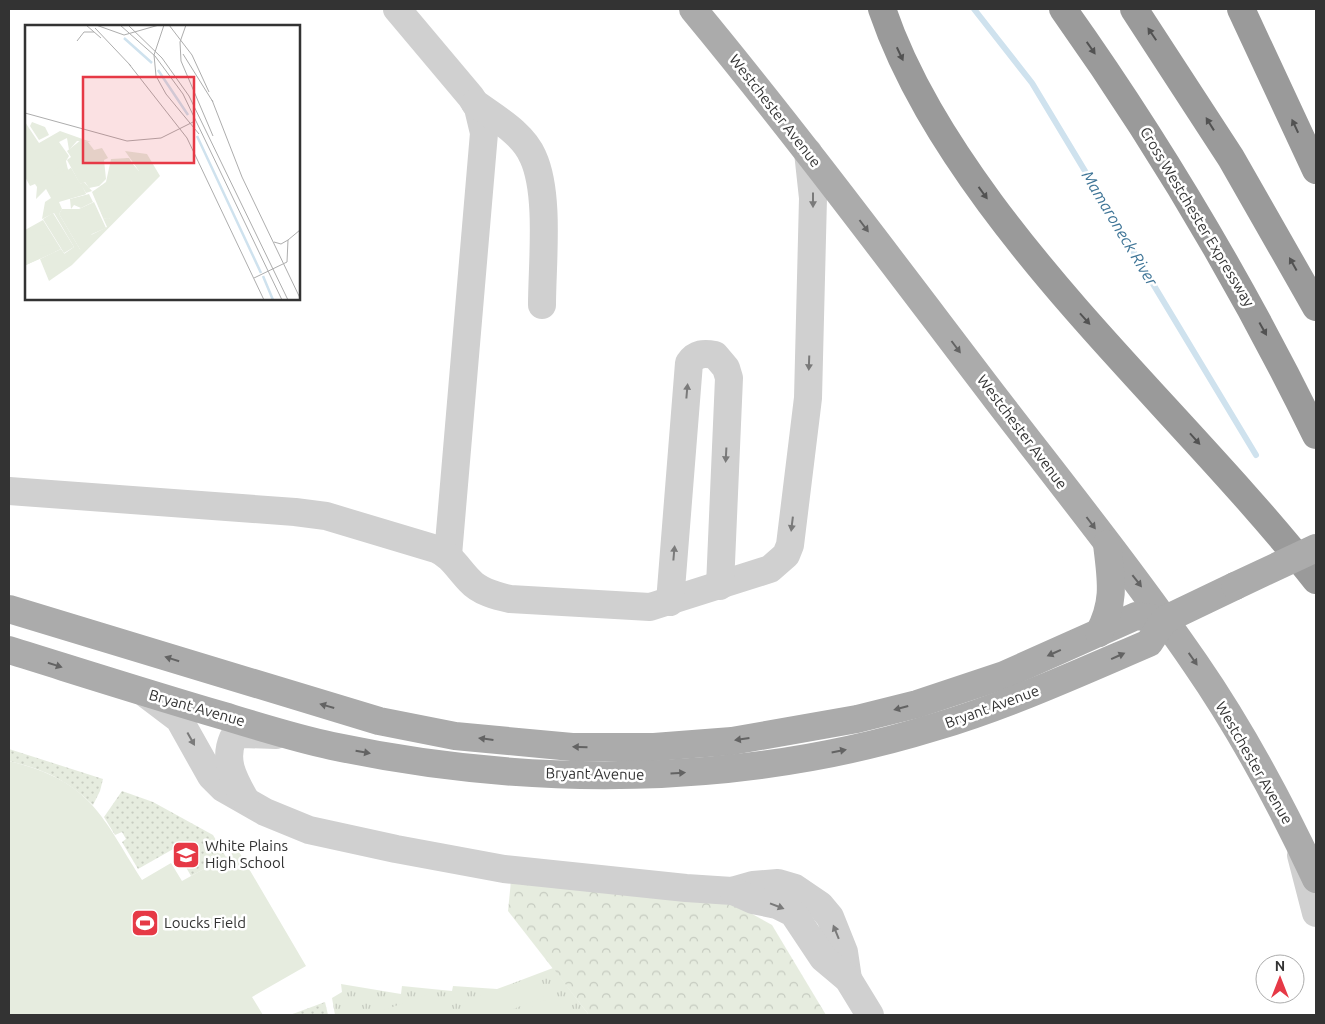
<svg xmlns="http://www.w3.org/2000/svg" width="1325" height="1024" font-family="Ubuntu,sans-serif">
<style>
.grass{fill:url(#grass-dots)}
.forest{fill:url(#forest-crowns)}
.park{fill:url(#park-tufts)}
.pitch{fill:#e6ecdf}
.lines{fill:none;stroke-linecap:round;stroke-linejoin:round}
.stream{stroke:#cfe2ee;stroke-width:6}
.minor{stroke:#d0d0d0;stroke-width:28}
.major{stroke:#ababab;stroke-width:28}
.highway{stroke:#9a9a9a;stroke-width:28}
.major-bridge{stroke:#ababab;stroke-width:28}
.oneway{fill:#525252}
.oneway2{fill:#7a7a7a}
.oneway3{fill:#636363}
.labels{text-anchor:middle;stroke-width:5;stroke-linejoin:round;paint-order:stroke}
.street-label{font-size:15px;fill:#333;stroke:#fff}
.poi-label{font-size:15px;fill:#333;stroke:#fff;text-anchor:start}
.water-label{font-size:16px;font-style:italic;fill:#3f7597;stroke:#fff}
.inset-river{fill:none;stroke:#cfe2ee;stroke-width:2.5}
.inset-road{fill:none;stroke:#adadad;stroke-width:1}
.view{fill:#e63946;fill-opacity:0.15;stroke:#e63946;stroke-width:2.5}
.inset-edge{fill:none;stroke:#333;stroke-width:2.5}
</style>
<defs>
<pattern id="grass-dots" width="8" height="8" patternUnits="userSpaceOnUse" patternTransform="scale(1.25)"><rect width="8" height="8" fill="#e6ecdf"/><path d="M2 2h.1M6 6h.1" fill="none" stroke="#c6cbc0" stroke-width="1.8" stroke-linecap="round"/></pattern>
<pattern id="forest-crowns" width="20" height="18" patternUnits="userSpaceOnUse" patternTransform="scale(1.25)"><rect width="20" height="18" fill="#e6ecdf"/><path d="M2 6a3 3 0 1 1 6 0M12 15a3 3 0 1 1 6 0" fill="none" stroke="#c6cbc0"/></pattern>
<pattern id="park-tufts" width="24" height="20" patternUnits="userSpaceOnUse" patternTransform="scale(1.25)"><rect width="24" height="20" fill="#e6ecdf"/><path d="M3 7l-1-3M5 7V3M7 7l1-3M15 17l-1-3M17 17v-4M19 17l1-3" fill="none" stroke="#c6cbc0"/></pattern>
</defs>
<rect width="100%" height="100%" fill="#fff"/>
<!-- grass -->
<g class="grass">
<path d="M9,749l94,30 -3,12 -7,14c-27,-26 -48,-35 -84,-44z"/>
<polygon points="122,791 153,802 213,835 226,857 191,876 175,848 138,869 122,842 126,839 122,832 115,835 104,817"/>
<polygon points="325,1002 328,1015 290,1015"/>
</g>
<!-- forest -->
<polygon class="forest" points="511,881 734,904 772,925 826,1015 589,1015 508,911"/>
<!-- park -->
<polygon class="park" points="553,968 589,1015 335,1015 332,998 342,992 341,984 401,994 402,986 452,991 453,986 497,989"/>
<!-- pitch -->
<g class="pitch">
<path d="M9,761c82,20 92,54 133,119l29,-17 11,18 56,-31 68,116 -54,31 11,18h-254z"/>
<polygon points="535,976 545,996 499,1015 466,1015 461,1003"/>
<polygon points="429,994 434,1008 413,1015 370,1015"/>
<polygon points="543,1000 580,1015 519,1015"/>
</g>
<g class="lines">
<!-- stream -->
<polyline class="stream" points="974,9 1032,83 1256,455"/>
<!-- minor -->
<g class="minor">
<polyline points="397,9 471,97 478,108 484,133 448,555"/>
<path d="M475,103c20,15 48,30 58,54 17,37 9,107 9,148"/>
<path d="M9,491l286,21 31,4 110,33c16,7 22,20 34,32 10,11 26,15 40,18l140,8 120,-38 16,-14 4,-10 18,-147 5,-200 -5,-46"/>
<path d="M670,602l19,-239c7,-10 15,-10 26,-8l11,13 3,10 -9,208"/>
<polyline points="146,694 179,719 211,776 223,788 265,812 309,830 396,849 504,869 686,888 732,891 753,885 778,883 795,888 820,905 830,917 844,952 848,979"/>
<path d="M245,799c-11,-20 -22,-38 -12,-61l9,-4 34,1"/>
<polyline points="1301,855 1316,913"/>
<polyline points="733,891 753,900 777,905 793,913 823,958 848,979 870,1015"/>
</g>
<!-- major -->
<g class="major">
<path d="M693,9c105,127 204,260 304,391 67,87 136,173 198,263 47,68 86,141 121,216"/>
<polyline points="9,609 379,721 455,736 572,747 654,747 732,741 857,719 917,704 1004,675 1136,616 1164,620"/>
<path d="M1099,633c17,-32 12,-54 8,-89"/>
<path d="M9,650c71,22 143,45 215,66 36,11 71,22 108,30 198,42 409,41 603,-19 74,-22 144,-54 214,-84l15,-23 71,-34"/>
</g>
<!-- highway -->
<g class="highway">
<path d="M882,9c24,70 64,134 108,194 99,134 223,247 326,377"/>
<path d="M1063,9c96,135 180,277 253,426"/>
<polyline points="1134,9 1231,158 1316,307"/>
<polyline points="1241,9 1316,170"/>
</g>
<!-- major-bridge -->
<polyline class="major-bridge" points="1235,586 1316,548"/>
</g>
<!-- one-way arrows -->
<defs><path id="oneway-solid" d="M-6-.8H1V-3.2L6.5 0L1 3.2V.8H-6Z" transform="scale(1.25)"/></defs>
<g class="oneway">
<use href="#oneway-solid" transform="translate(1152 34) rotate(-124)"/>
<use href="#oneway-solid" transform="translate(1091 48) rotate(55)"/>
<use href="#oneway-solid" transform="translate(900 54) rotate(65)"/>
<use href="#oneway-solid" transform="translate(1210 124) rotate(-122)"/>
<use href="#oneway-solid" transform="translate(1295 126) rotate(-115)"/>
<use href="#oneway-solid" transform="translate(983 193) rotate(54)"/>
<use href="#oneway-solid" transform="translate(1293 264) rotate(-119)"/>
<use href="#oneway-solid" transform="translate(1085 319) rotate(48)"/>
<use href="#oneway-solid" transform="translate(1263 329) rotate(61)"/>
<use href="#oneway-solid" transform="translate(1195 439) rotate(48)"/>
</g>
<g class="oneway2">
<use href="#oneway-solid" transform="translate(813 200) rotate(90)"/>
<use href="#oneway-solid" transform="translate(809 363) rotate(92)"/>
<use href="#oneway-solid" transform="translate(687 391) rotate(-85)"/>
<use href="#oneway-solid" transform="translate(726 455) rotate(93)"/>
<use href="#oneway-solid" transform="translate(792 524) rotate(97)"/>
<use href="#oneway-solid" transform="translate(674 553) rotate(-85)"/>
<use href="#oneway-solid" transform="translate(191 739) rotate(61)"/>
<use href="#oneway-solid" transform="translate(777 906) rotate(21)"/>
<use href="#oneway-solid" transform="translate(836 932) rotate(-112)"/>
</g>
<g class="oneway3">
<use href="#oneway-solid" transform="translate(864 226) rotate(53)"/>
<use href="#oneway-solid" transform="translate(956 347) rotate(53)"/>
<use href="#oneway-solid" transform="translate(1091 523) rotate(53)"/>
<use href="#oneway-solid" transform="translate(1137 581) rotate(52)"/>
<use href="#oneway-solid" transform="translate(1054 653) rotate(156)"/>
<use href="#oneway-solid" transform="translate(1118 656) rotate(-24)"/>
<use href="#oneway-solid" transform="translate(172 659) rotate(-163)"/>
<use href="#oneway-solid" transform="translate(1193 659) rotate(55)"/>
<use href="#oneway-solid" transform="translate(55 665) rotate(18)"/>
<use href="#oneway-solid" transform="translate(327 706) rotate(-164)"/>
<use href="#oneway-solid" transform="translate(901 708) rotate(165)"/>
<use href="#oneway-solid" transform="translate(486 739) rotate(-173)"/>
<use href="#oneway-solid" transform="translate(742 739) rotate(172)"/>
<use href="#oneway-solid" transform="translate(580 747) rotate(-179)"/>
<use href="#oneway-solid" transform="translate(839 751) rotate(-11)"/>
<use href="#oneway-solid" transform="translate(363 752) rotate(10)"/>
<use href="#oneway-solid" transform="translate(678 773) rotate(-4)"/>
</g>
<!-- icons -->
<defs>
<g id="school-square" transform="scale(1.4375)"><rect x="-9" y="-9" width="18" height="18" rx="4" fill="#e63946" stroke="#fff"/><path d="M0-5L7-2L0 1L-7-2ZM-4 1L0 2.5L4 1V4Q0 6-4 4Z" fill="#fff"/></g>
<g id="stadium-square" transform="scale(1.4375)"><rect x="-9" y="-9" width="18" height="18" rx="4" fill="#e63946" stroke="#fff"/><path d="M0-5a6.5 5 0 1 0 0 10a6.5 5 0 1 0 0-10ZM-3.5-1.8h7v3.6h-7Z" fill="#fff"/></g>
</defs>
<g fill-rule="evenodd">
<use href="#school-square" x="186" y="855"/>
<use href="#stadium-square" x="145" y="923"/>
</g>
<g class="labels">
<!-- street labels -->
<g class="street-label">
<text transform="translate(775 111) rotate(52)" y="5">Westchester Avenue</text>
<text transform="translate(1197 217) rotate(59)" y="5">Cross Westchester Expressway</text>
<text transform="translate(1022 432) rotate(53)" y="5">Westchester Avenue</text>
<text transform="translate(992 707) rotate(-20)" y="5">Bryant Avenue</text>
<text transform="translate(197 708) rotate(16)" y="5">Bryant Avenue</text>
<text transform="translate(1254 763) rotate(60)" y="5">Westchester Avenue</text>
<text transform="translate(595 774) rotate(1)" y="5">Bryant Avenue</text>
</g>
<!-- poi labels -->
<g class="poi-label">
<text x="205" y="851">White Plains<tspan x="205" dy="17">High School</tspan></text>
<text x="164" y="928">Loucks Field</text>
</g>
<!-- water labels -->
<g class="water-label">
<text transform="translate(1120 228) rotate(59)" y="6">Mamaroneck River</text>
</g>
</g>
<!-- overview -->
<g transform="translate(25 25)">
<rect width="275" height="275" fill="#fff"/>
<path d="M0,97l14,21 21,-12 31,11 -14,-1 -8,9 -2,-12 -8,4 10,14 -3,5 2,9 3,-2 9,16 4,-2 8,9 -6,2 -4,-7 4,8 -27,8 3,7 -3,5 22,37 -10,13 -7,-10 10,-7 -20,-34 -12,6 3,-17 6,-4 -5,-9 -10,10 1,-12 -2,-3 -5,2 -5,-9zM7,97l13,5 4,8 -10,5 -9,-14zM18,195l18,29 -35,16 -1,-35z" fill="#e6ecdf"/>
<path d="M100,126l22,3 13,22 -88,89 -23,16 -9,-22 21,-10 10,14 20,-28 16,-8 -4,-9 6,1 29,-45 1,-3zM64,169l4,8 -12,6 -7,-3 -3,4 -1,-10z" fill="#e6ecdf"/>
<path d="M0,100l12,20 16,-8 15,33 3,-2 15,26 -18,5 -13,-24 -16,11 -14,-22zM104,133l17,27 -37,34 -6,-1 -11,-26 14,-10 5,-23zM69,177l12,26 -14,6 -11,17 -22,-37 3,-5h17zM18,199l12,28 -29,13 -1,-32z" fill="#e6ecdf"/>
<path d="M26,113l15,26 -13,7 -15,-26zM56,115l7,2 6,8 8,-2 6,10 -4,2 2,19 -7,7 -10,2 -4,-6 -5,2 -13,-24 4,-3 -4,-6zM9,124l16,25 -11,7 -14,-22v-4zM102,133l12,13 7,14 -16,11 -13,-5 -8,-12 2,-7zM42,144l13,21 -13,6 -11,-21zM79,164l8,1 14,14 -19,15 -3,-1 -11,-25zM69,179l10,23 -13,6 -10,-19 -1,7 10,17 -11,8 -18,-31 3,-6 16,1zM28,188l21,34 -10,6 -21,-34zM17,201l10,18 -13,2 4,9 -14,5 -4,-8v-18z" fill="#e6ecdf"/>
<path class="inset-river" d="M99,13l28,25M133,45l30,45M172,111l64,137M238,251l10,24"/>
<path class="inset-road" d="M61,0l15,13M71,0l28,10 35,-10M95,0l35,31 28,38 99,206M103,0l34,33 27,38 99,204M139,0l-10,30 2,21 10,18 33,40M144,0l23,30 17,37M161,0l-6,17 1,19 32,75M70,3l36,38M52,16l7,-9h10M158,29l30,48M104,39l58,74 77,162M187,75l30,77 58,121M0,88l102,28 34,-3 32,-16M249,217l7,2 7,-4M229,253l33,-16 1,-22 12,-10"/>
<path class="view" d="M58,52h111v86h-111z"/>
<rect width="275" height="275" class="inset-edge"/>
</g>
<!-- border -->
<rect width="1325" height="1024" fill="none" stroke="#333333" stroke-width="20"/>
<!-- north arrow -->
<g transform="translate(1280 979)"><circle r="24" fill="#ffffff" stroke="#adadad"/>
<path d="M0-4L9 19L0 12L-9 19Z" fill="#e63946"/>
<text y="-8" font-size="14" font-weight="bold" text-anchor="middle" fill="#333333">N</text>
</g>
</svg>
